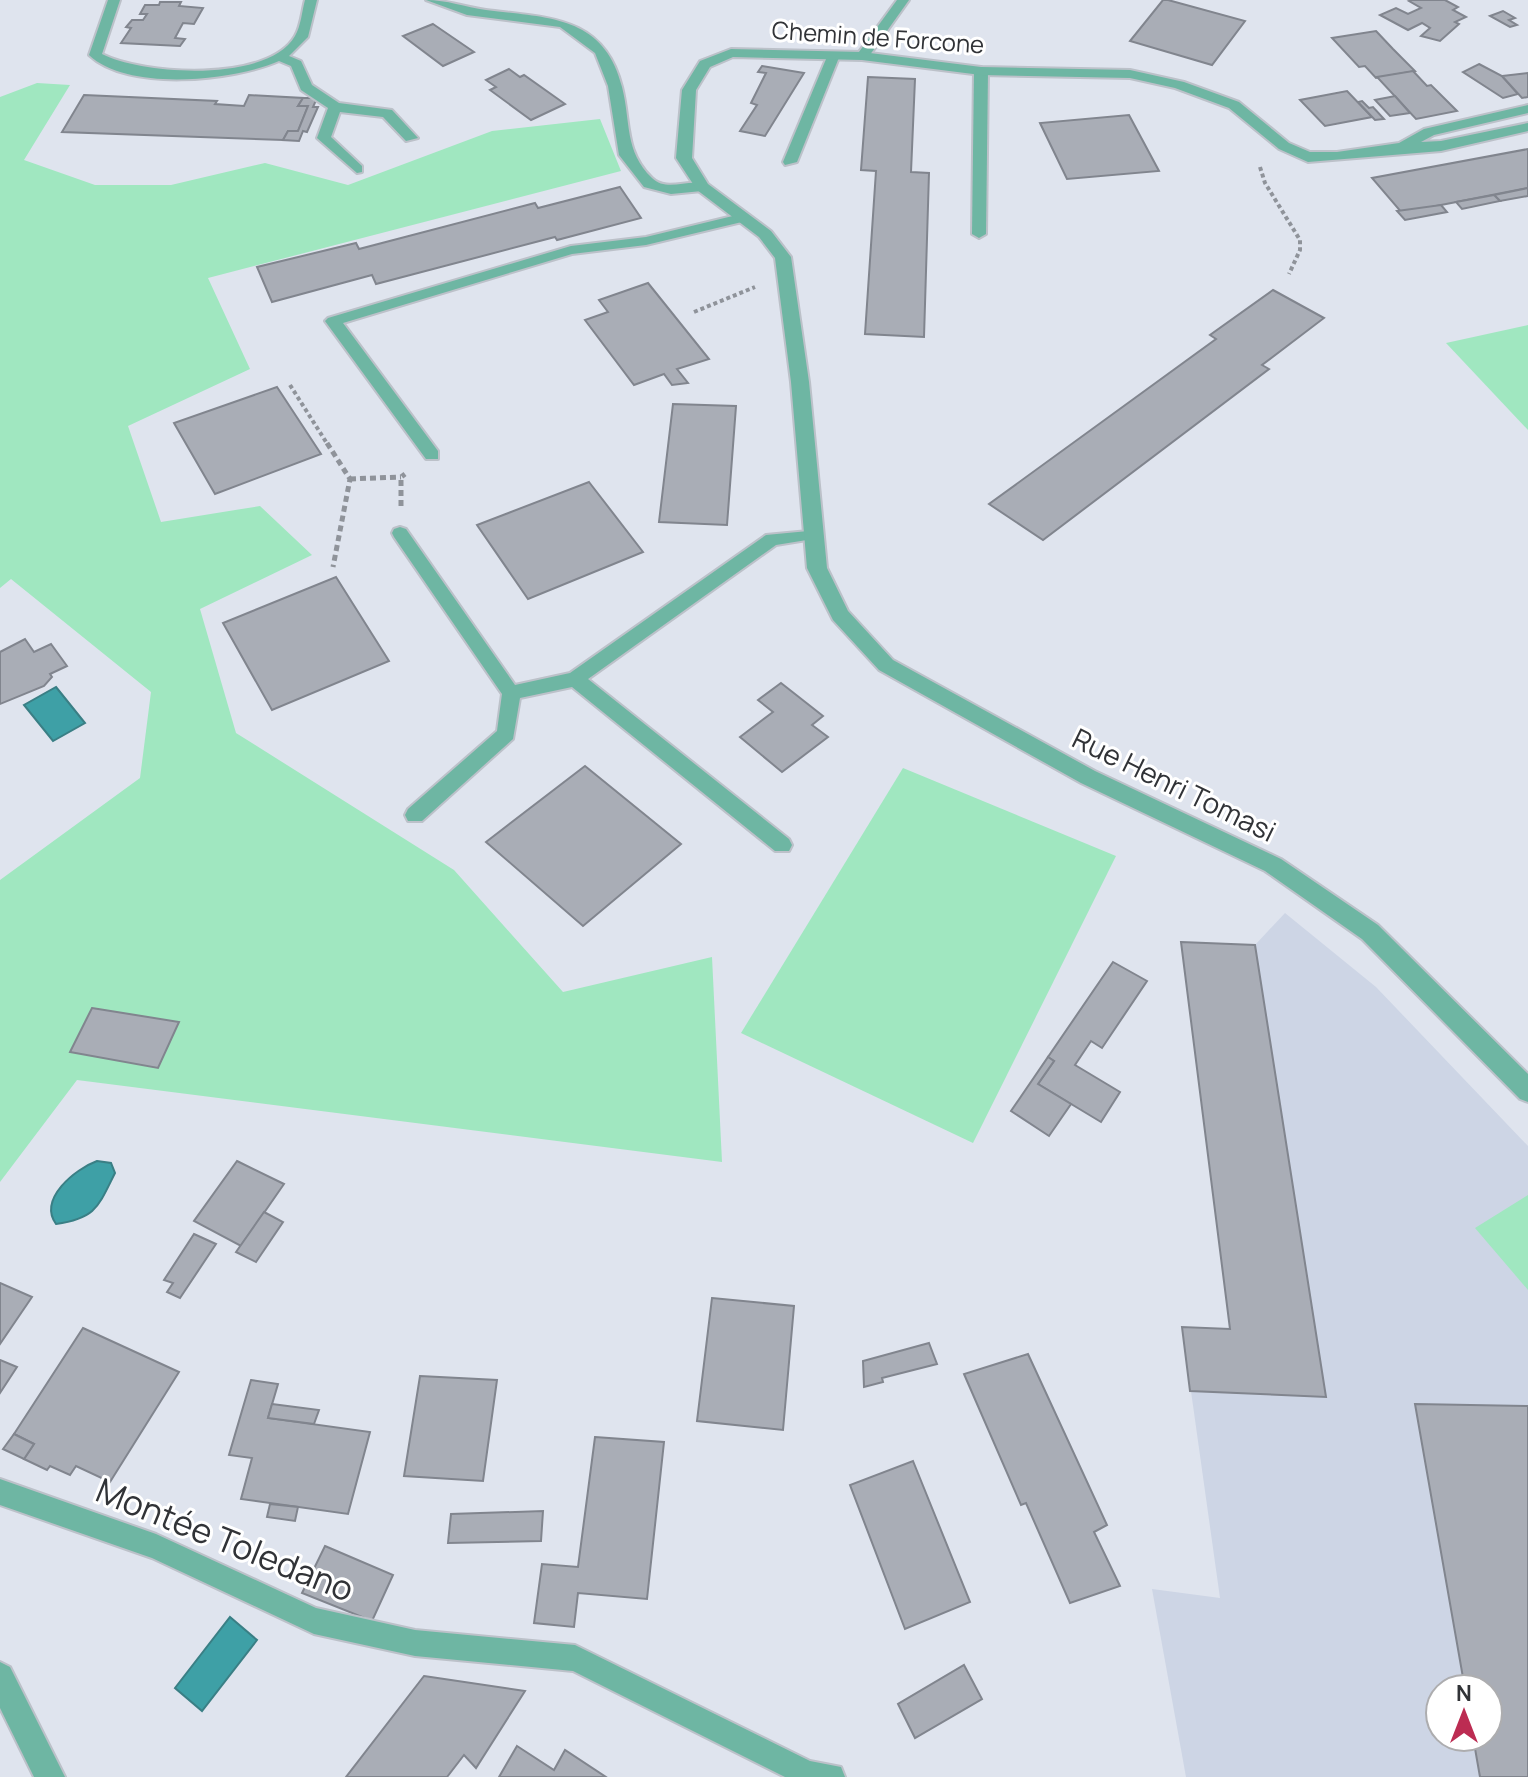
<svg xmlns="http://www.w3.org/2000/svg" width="1528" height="1777" font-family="Manrope,sans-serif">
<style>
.built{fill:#cdd5e5;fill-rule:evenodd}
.green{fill:#a0e7c0}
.water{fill:#3ea0a6;stroke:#3a7f85;stroke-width:2}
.building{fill:#a9adb6;stroke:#81858e;stroke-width:2}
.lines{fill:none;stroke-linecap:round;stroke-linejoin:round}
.service-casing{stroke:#bcc1c9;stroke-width:4}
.minor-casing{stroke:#bcc1c9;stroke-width:4}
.path-far1{stroke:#8f939a;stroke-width:4;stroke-dasharray:4 3;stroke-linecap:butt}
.path{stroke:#8f939a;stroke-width:5;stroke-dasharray:6 4;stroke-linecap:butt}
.service{fill:#6eb6a3;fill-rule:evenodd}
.minor{fill:#6eb6a3;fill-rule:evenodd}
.labels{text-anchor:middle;stroke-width:6;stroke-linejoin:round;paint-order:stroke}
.far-street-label{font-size:24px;fill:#313337;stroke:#fff}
.street-label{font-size:28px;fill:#313337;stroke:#fff}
.near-street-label{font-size:34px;fill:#313337;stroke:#fff}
</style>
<rect width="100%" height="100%" fill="#dfe4ee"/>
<!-- built -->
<path class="built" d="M1285,913l91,74 152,159v631h-342l-34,-188 68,9 -38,-271 48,2 -49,-387 74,3zM1440,1689h48v48h-48z"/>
<!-- green -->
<g class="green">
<polygon points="37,83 70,85 24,160 95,185 171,185 265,163 348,185 492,131 600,119 621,171 208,278 250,369 128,426 161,522 260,506 312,555 200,609 236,733 454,870 563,992 712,957 722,1162 77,1080 0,1182 0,880 140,778 151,692 11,579 0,588 0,97"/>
<polygon points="1528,325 1528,430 1446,343"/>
<polygon points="903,768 1116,856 973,1143 741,1033"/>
<polygon points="1528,1195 1528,1290 1475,1228"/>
</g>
<!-- water -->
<g class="water">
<polygon points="56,687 85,723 53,741 24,705"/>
<path d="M97,1161l14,2 4,10c-17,34 -19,45 -59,51 -18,-25 19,-55 41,-63z"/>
<polygon points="230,1617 257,1640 202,1711 175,1688"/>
</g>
<!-- building -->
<g class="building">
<polygon points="1163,0 1168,0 1245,21 1212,65 1130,41"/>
<polygon points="1412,0 1445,0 1458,7 1453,10 1466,17 1455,22 1459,24 1440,41 1421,36 1430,28 1422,23 1408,30 1380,15 1396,8 1408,14 1421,8 1409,1"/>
<polygon points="160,2 181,2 179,6 203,8 194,24 183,23 175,38 185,39 180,46 121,43 131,28 126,27 132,20 143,20 147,14 140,14 145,5 159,5"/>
<polygon points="1503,11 1515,18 1509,20 1517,25 1510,27 1490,16"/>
<polygon points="433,24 474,52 443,66 403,36"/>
<polygon points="1376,31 1393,49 1415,71 1376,78 1365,66 1359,67 1332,38"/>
<polygon points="1479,64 1502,76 1518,94 1503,98 1463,72"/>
<polygon points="762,66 804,73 765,136 740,131 757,105 751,103 766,73 758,72"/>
<polygon points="509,69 520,77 524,75 565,104 531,120 490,90 496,87 486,80"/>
<polygon points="1413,71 1427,86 1431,85 1457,111 1416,119 1377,77"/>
<polygon points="1528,73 1528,97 1522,98 1502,76"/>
<polygon points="868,77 915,79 911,172 929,173 924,337 865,334 876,171 861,170"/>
<polygon points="1347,91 1372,117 1325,126 1300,100"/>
<polygon points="84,95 217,101 215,104 244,106 249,95 303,98 298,106 308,106 298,131 288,131 283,140 62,132"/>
<polygon points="1395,96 1410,113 1390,116 1375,100"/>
<polygon points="303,98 317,98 313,107 318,107 307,132 303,131 299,141 283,140 288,131 298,131 308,106 298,106"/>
<polygon points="1362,101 1369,108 1373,107 1384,119 1375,120 1358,102"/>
<polygon points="1129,115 1159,171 1067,179 1040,123"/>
<polygon points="1528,149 1528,188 1441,205 1402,213 1372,178"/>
<polygon points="620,187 641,218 557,240 555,237 376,284 372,275 272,302 257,267 356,243 359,249 535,203 538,208"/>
<polygon points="1528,188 1528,196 1500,201 1494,195"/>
<polygon points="1494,195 1500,201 1462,209 1456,202"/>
<polygon points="1441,205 1447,212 1405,220 1397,211"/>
<polygon points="648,283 709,359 677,369 688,383 672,385 664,374 634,385 585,320 608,312 599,300"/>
<polygon points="1273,290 1324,318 1262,365 1269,369 1043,540 989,504 1216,339 1210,335"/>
<polygon points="277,387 321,454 215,494 174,423"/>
<polygon points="673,404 736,406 727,525 659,522"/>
<polygon points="589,482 643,552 528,599 477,525"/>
<polygon points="336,577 389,661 272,710 223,623"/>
<polygon points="25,639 34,652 51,644 67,666 50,674 52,677 44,686 0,704 0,652"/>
<polygon points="781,683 823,716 812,725 828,737 782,772 740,737 773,712 758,700"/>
<polygon points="585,766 681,844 583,926 486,842"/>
<polygon points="1181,942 1255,945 1326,1397 1190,1391 1182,1327 1230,1329"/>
<polygon points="1113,962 1147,981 1102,1048 1091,1041 1075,1065 1120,1092 1101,1122 1038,1084 1054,1061 1048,1057"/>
<polygon points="92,1008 179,1022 158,1068 70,1052"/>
<polygon points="1048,1057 1054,1061 1038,1084 1071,1104 1049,1136 1011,1111"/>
<polygon points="237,1161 284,1184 241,1246 194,1221"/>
<polygon points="264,1212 283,1222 256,1262 236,1252"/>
<polygon points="194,1234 216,1244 180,1298 167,1292 173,1283 164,1280"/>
<polygon points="0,1283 32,1297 0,1344"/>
<polygon points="712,1298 794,1306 783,1430 697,1421"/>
<polygon points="83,1328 179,1372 110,1482 76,1466 70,1475 50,1466 47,1470 24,1459 34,1444 14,1434"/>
<polygon points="929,1343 937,1364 882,1378 883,1382 864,1387 863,1361"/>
<polygon points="1028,1354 1107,1525 1094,1532 1120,1586 1070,1603 1026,1503 1021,1505 964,1374"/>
<polygon points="0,1360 17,1367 0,1393"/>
<polygon points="420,1376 497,1380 483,1481 404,1476"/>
<polygon points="251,1380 278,1384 268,1418 370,1432 348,1514 241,1499 252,1458 229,1455"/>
<polygon points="272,1404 319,1410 314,1424 268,1418"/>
<polygon points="1415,1404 1528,1406 1528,1777 1480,1777 1473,1737 1488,1737 1488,1689 1465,1689"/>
<polygon points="14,1434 34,1444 24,1459 3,1449"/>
<polygon points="595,1437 664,1442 647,1599 578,1593 574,1627 534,1623 542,1564 578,1567"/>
<polygon points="913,1461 970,1602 905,1629 850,1485"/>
<polygon points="270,1504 298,1507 295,1521 267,1517"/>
<polygon points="543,1511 541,1541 448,1543 451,1514"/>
<polygon points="325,1546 393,1575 372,1621 302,1593"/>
<polygon points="964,1665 982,1699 915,1738 898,1704"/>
<polygon points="424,1676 525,1691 476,1768 464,1755 447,1777 346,1777"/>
<polygon points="517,1746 554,1770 565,1750 606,1777 499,1777"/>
</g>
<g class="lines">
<!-- service casing -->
<g class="service-casing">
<g id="service">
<path d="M108,0h12l-18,54c41,21 166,29 193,-18 6,-10 7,-25 10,-36h12l-9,37 -19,19 12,5 11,24 27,18 53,7 26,28 -12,3 -23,-24 -43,-5 -9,25 31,29v6l-5,1 -40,-35 11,-30 -27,-18 -10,-24 -12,-5c-46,20 -151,31 -190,-6z"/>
<path d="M426,0c21,0 39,7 60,10 61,8 118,5 136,77 9,35 2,64 30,91 16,16 42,-3 57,9l-7,4 -31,3 -27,-7 -25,-32 -11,-69 -13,-33 -35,-26 -93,-12z"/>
<polygon points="897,0 909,0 867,59 857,59 856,56"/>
<polygon points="829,52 840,55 797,162 785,165 783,162"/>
<polygon points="981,67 988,71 986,234 979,238 972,234 974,71"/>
<polygon points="741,214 746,215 746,221 646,245 572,254 343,323 438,451 438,459 426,459 325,321 328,318 571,246 646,237"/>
<polygon points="400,527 406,529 515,685 570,673 766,535 819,530 821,534 819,538 776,545 588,679 789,839 792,845 789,851 775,851 572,687 520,698 513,739 422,821 408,821 405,815 408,809 497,731 502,694 394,537 392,533 394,529"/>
<polygon points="0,1479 156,1534 316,1608 415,1630 575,1645 810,1761 841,1767 845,1777 785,1777 573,1671 415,1656 314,1634 152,1558 0,1505"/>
</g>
</g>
<!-- minor casing -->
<g class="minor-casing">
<g id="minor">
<polygon points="731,49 862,52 981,67 1130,70 1184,82 1239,102 1289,143 1310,152 1337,152 1399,143 1424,129 1528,105 1528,113 1434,135 1421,142 1441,141 1528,123 1528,131 1441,151 1308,162 1279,149 1229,108 1175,88 1130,78 981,75 862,60 733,57 710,67 696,90 692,158 708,184 771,231 791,257 809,382 827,568 848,611 893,660 1095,771 1281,859 1378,925 1528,1074 1528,1102 1520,1099 1362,939 1265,871 1081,783 879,670 833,620 807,568 791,382 775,258 759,237 697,190 676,158 682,90 700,61"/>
<polygon points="0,1662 10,1667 65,1777 34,1777 0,1708"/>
</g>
</g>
<!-- path-far1 -->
<g class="path-far1">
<polyline points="1260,167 1265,183 1300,240 1300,250 1289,274"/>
<polyline points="694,312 755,287"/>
<polyline points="290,385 328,445"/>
</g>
<!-- path -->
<g class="path">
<polyline points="327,443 350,479 333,567"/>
<polyline points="350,479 401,477"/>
<polyline points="401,506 401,477 405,474"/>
</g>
<!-- service -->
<use href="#service" class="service"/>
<!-- minor -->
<use href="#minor" class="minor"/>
</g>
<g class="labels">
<!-- far-street labels -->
<g class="far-street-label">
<text transform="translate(878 38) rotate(4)" y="8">Chemin de Forcone</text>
</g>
<!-- street labels -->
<g class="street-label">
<text transform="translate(1174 785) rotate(26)" y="10">Rue Henri Tomasi</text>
</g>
<!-- near-street labels -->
<g class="near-street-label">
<text transform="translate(225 1540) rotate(22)" y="12">Montée Toledano</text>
</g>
</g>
<!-- north arrow -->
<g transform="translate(1464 1713)"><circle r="38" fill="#ffffff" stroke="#adadaf" stroke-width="2"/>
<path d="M0-6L14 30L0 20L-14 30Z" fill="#bc2c52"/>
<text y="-12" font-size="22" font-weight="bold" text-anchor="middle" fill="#313337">N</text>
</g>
</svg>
